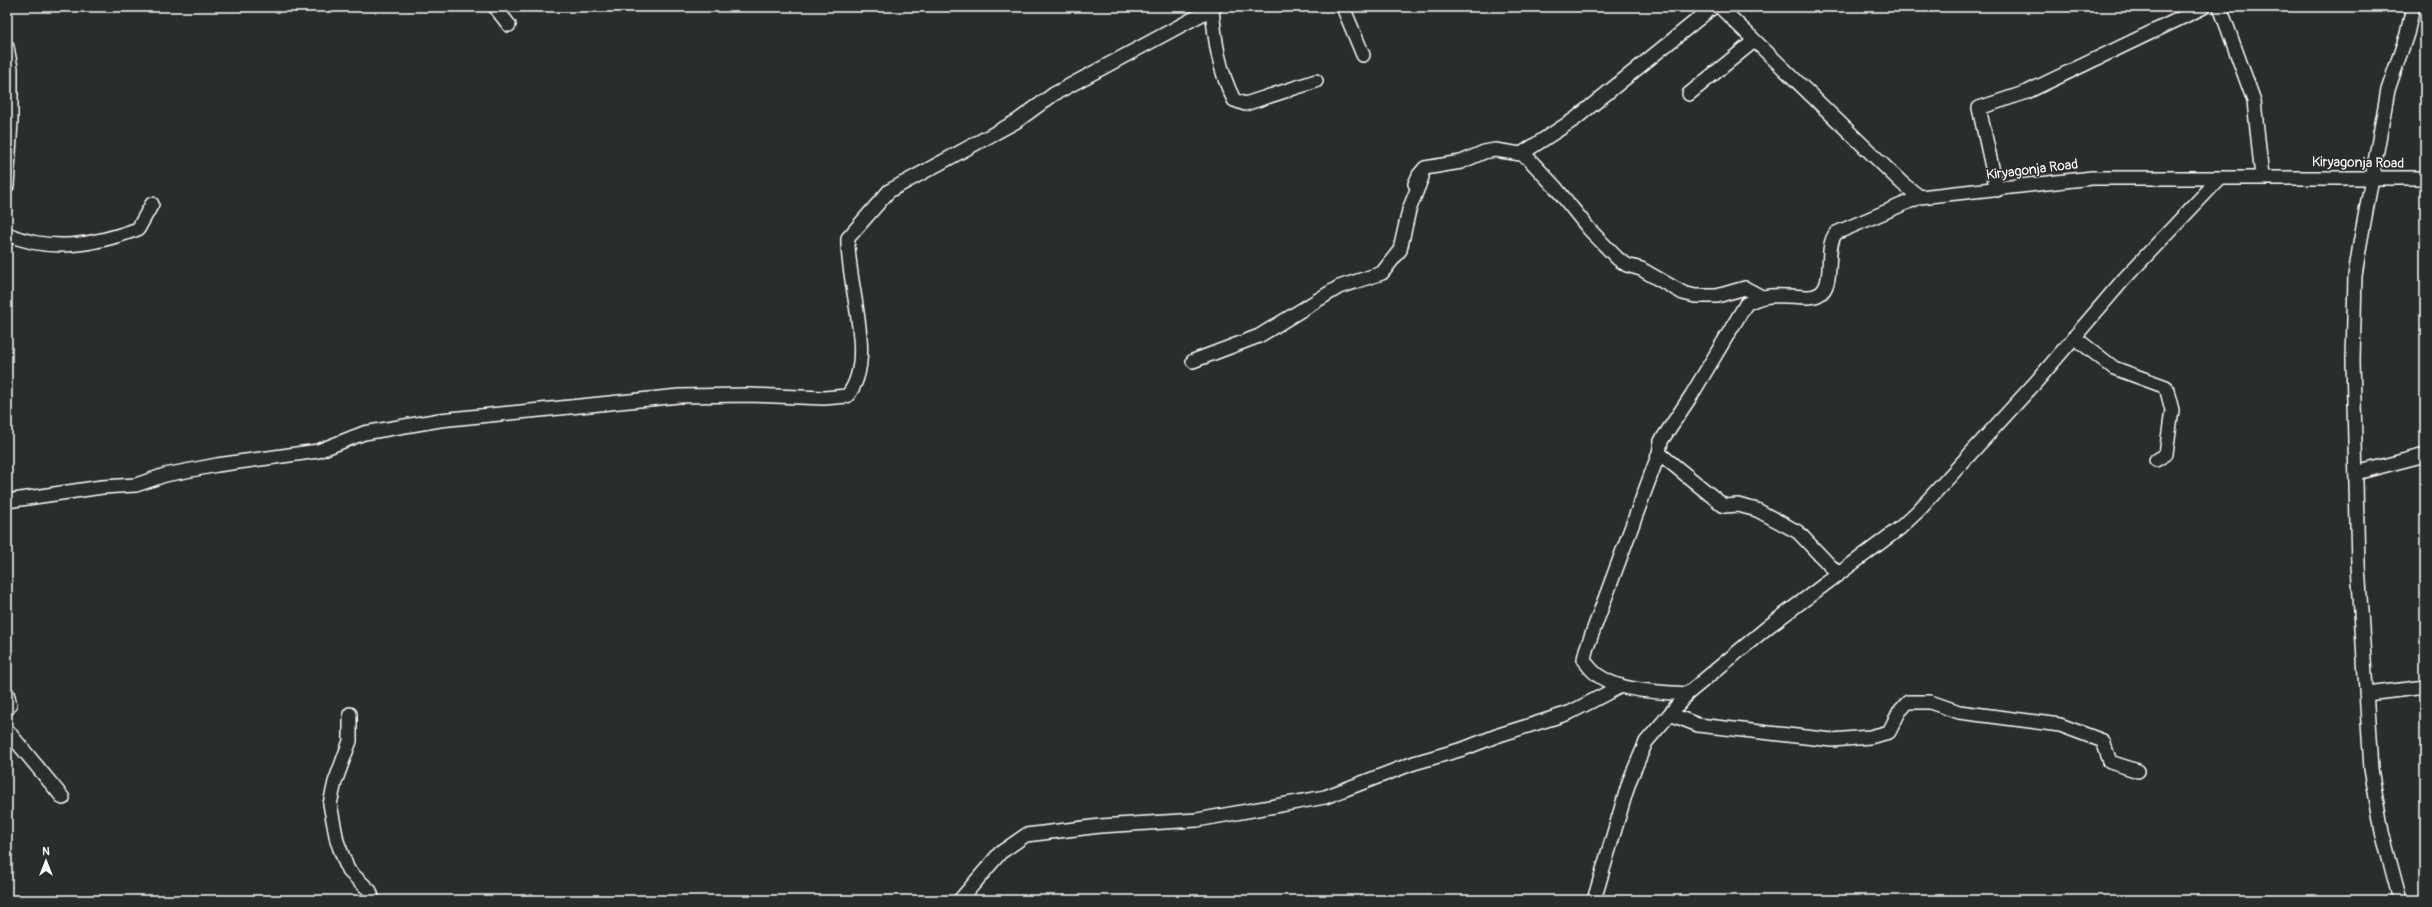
<svg xmlns="http://www.w3.org/2000/svg" width="2432" height="907" font-family="Pangolin,sans-serif">
<style>
.lines{fill:none;stroke-linecap:round;stroke-linejoin:round}
.minor-casing{stroke:#fff;stroke-width:16}
.minor{stroke:#2a2d2e;stroke-width:13}
.labels{text-anchor:middle;stroke-width:3;stroke-linejoin:round;paint-order:stroke}
.street-label{font-size:14px;fill:#fff;stroke:#2a2d2e}
</style>
<rect width="100%" height="100%" fill="#2a2d2e"/>
<filter id="ink" filterUnits="userSpaceOnUse"><feTurbulence type="fractalNoise" baseFrequency=".025" numOctaves="2"/><feDisplacementMap in="SourceGraphic" scale="8" xChannelSelector="R" yChannelSelector="G"/><feConvolveMatrix kernelMatrix="1 2 1 2 8 2 1 2 1" color-interpolation-filters="sRGB"/></filter>
<g filter="url(#ink)">
<g class="lines">
<!-- minor casing -->
<g class="minor-casing">
<g id="minor">
<polyline points="495,7 509,25"/>
<polyline points="1343,7 1363,55"/>
<polyline points="1720,7 1903,184 1920,197 2092,178 2425,178"/>
<polyline points="2220,7 2254,101 2262,177"/>
<path d="M1212,9c3,32 7,62 22,91l11,4 71,-23"/>
<polyline points="7,47 11,68 11,121 7,186"/>
<polyline points="1689,94 1754,41"/>
<polyline points="1521,154 1575,119 1713,7"/>
<polyline points="1415,184 1419,175 1425,168 1461,162 1484,152 1495,150 1521,154 1528,158 1556,188 1589,229 1618,259 1627,265 1641,269 1683,293 1695,296 1717,296 1745,288 1760,296"/>
<polyline points="1997,190 1979,108 2027,92 2204,7"/>
<path d="M7,234c44,19 87,11 131,-5l14,-25"/>
<polyline points="2074,337 2114,368 2166,387 2172,410 2166,454 2156,460"/>
<polyline points="1193,361 1259,336 1339,287 1382,273 1400,250 1409,210 1422,177"/>
<polyline points="1659,453 1724,506 1738,505 1757,510 1798,532 1838,574"/>
<polyline points="2356,473 2425,455"/>
<path d="M7,501l95,-14 34,-2 29,-10 52,-10 101,-14 46,-18 76,-13 239,-24 70,-1 75,3 23,-2c31,-35 -1,-113 1,-158l41,-47 128,-70 37,-27 161,-87"/>
<polyline points="7,693 10,705 7,709"/>
<path d="M1687,694c-33,-3 -86,-1 -103,-35l2,-9 73,-197 2,-12 30,-45 55,-92c20,-12 37,-8 60,-7 36,1 15,-46 30,-64l84,-36"/>
<polyline points="2367,694 2425,687"/>
<polyline points="350,714 350,741 335,782 330,804 337,841 348,870 370,891 373,900"/>
<polyline points="1670,714 1698,725 1832,740 1870,737 1889,732 1899,712 1908,702 1930,702 1959,712 2060,725 2103,741 2110,762 2138,771"/>
<polyline points="7,730 63,798"/>
<polyline points="960,900 1000,853 1026,835 1100,826 1197,820 1325,797 1414,763 1463,749 1499,735 1569,713 1621,686"/>
<polyline points="1594,900 1629,782 1646,742 1687,694 1769,626 1900,528 1919,510 2036,382 2124,279 2219,179"/>
<polyline points="2400,900 2382,832 2371,769 2358,565 2353,360 2355,276 2360,244 2388,90 2407,34 2413,7"/>
</g>
</g>
<!-- minor -->
<use href="#minor" class="minor"/>
</g>
</g>
<g class="labels">
<!-- street labels -->
<g class="street-label">
<text transform="translate(2358 162) rotate(1)" y="5">Kiryagonja Road</text>
<text transform="translate(2032 169) rotate(-7)" y="5">Kiryagonja Road</text>
</g>
</g>
<!-- margin -->
<rect width="2432" height="907" fill="none" stroke="#2a2d2e" stroke-width="24"/>
<rect x="12" y="12" width="2408" height="883" fill="none" stroke="#fff" stroke-width="1.5" filter="url(#ink)"/>
<!-- north arrow -->
<g transform="translate(46 861)" stroke="#2a2d2e" stroke-width="3" paint-order="stroke">
<path d="M0-3L7 15L0 10L-7 15Z" fill="#ffffff"/>
<text y="-6" font-size="11" font-weight="bold" text-anchor="middle" fill="#ffffff">N</text>
</g>
</svg>
